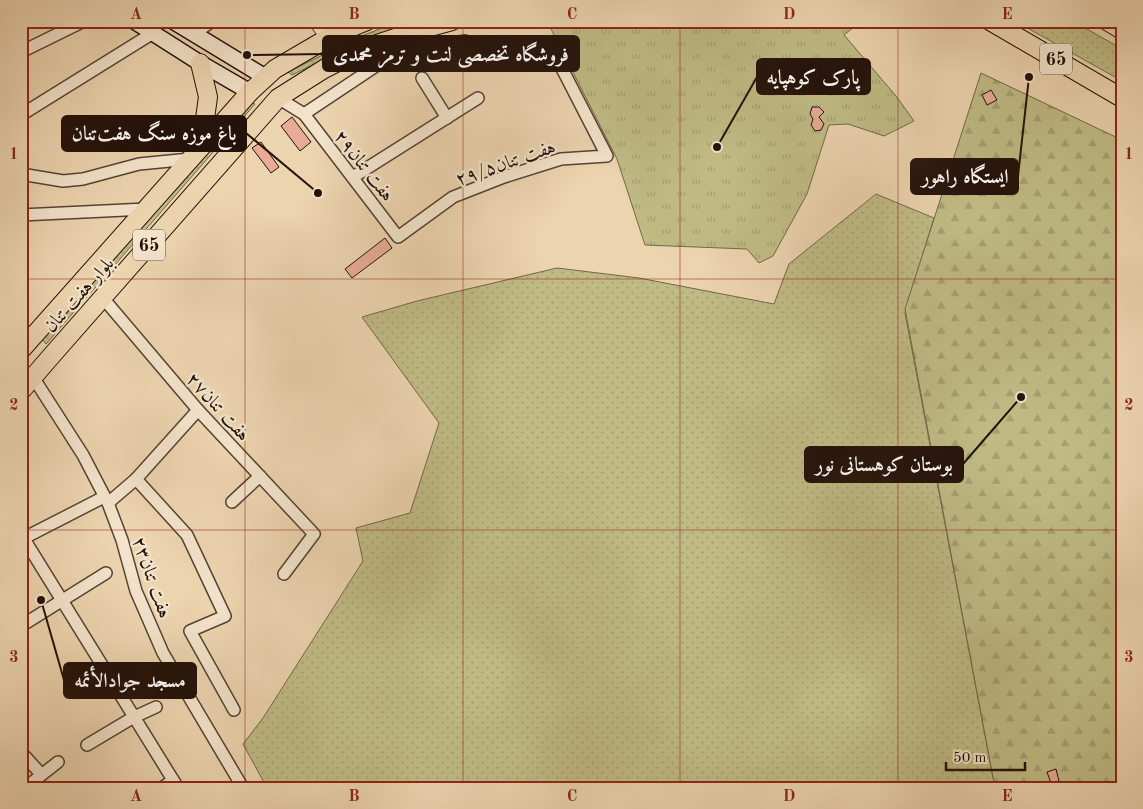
<svg xmlns="http://www.w3.org/2000/svg" width="1143" height="809" font-family="'Old Standard TT',Amiri,serif">
<style>
.grass{fill:url(#grass-dots);stroke:#726648}
.forest{fill:url(#forest-firs);stroke:#726648}
.park{fill:url(#park-tufts);stroke:#726648}
.building{fill:#e7ab97;stroke:#23110a}
.lines{fill:none;stroke-linecap:round;stroke-linejoin:round}
.minor-casing{stroke:#554233;stroke-width:14}
.tertiary-casing{stroke:#554233;stroke-width:16}
.secondary-casing{stroke:#23110a;stroke-width:18}
.primary-casing{stroke:#23110a;stroke-width:20}
.trunk-casing{stroke:#23110a;stroke-width:20}
.minor{stroke:#f3e3cb;stroke-width:11}
.tertiary{stroke:#f3e3cb;stroke-width:14}
.secondary{stroke:#f3e3cb;stroke-width:15}
.primary{stroke:#ecd4af;stroke-width:18}
.trunk{stroke:#ecd4af;stroke-width:18}
.grid{fill:none;stroke:#8f2418;stroke-width:1;stroke-opacity:0.55}
.labels{text-anchor:middle;stroke-width:4.5;stroke-linejoin:round;paint-order:stroke}
.shield{fill:#f3e3cb;stroke:#615044;stroke-width:1}
.shield-label{font-size:18px;font-weight:bold;fill:#23110a}
.street-label{font-size:19px;fill:#23110a;stroke:#f3e3cb}
.leader{fill:none;stroke:#23110a;stroke-width:2}
.callout-dot{fill:#23110a;stroke:#f3e3cb;stroke-width:2}
.callout{fill:#23110a;stroke:#23110a;stroke-width:2}
.callout-label{font-size:20px;text-anchor:middle;font-weight:bold;fill:#fff}
.neatline{fill:none;stroke:#8f2418;stroke-width:2}
.grid-label{font-size:16px;text-anchor:middle;font-weight:bold;fill:#8f2418}
</style>
<defs>
<pattern id="grass-dots" width="8" height="8" patternUnits="userSpaceOnUse" patternTransform="scale(1.25)"><rect width="8" height="8" fill="#c0bb85"/><path d="M2 2h.1M6 6h.1" fill="none" stroke="#a5a072" stroke-width="1.8" stroke-linecap="round"/></pattern>
<pattern id="forest-firs" width="22" height="20" patternUnits="userSpaceOnUse" patternTransform="scale(1.25)"><rect width="22" height="20" fill="#c0bb85"/><path d="M5 1l3.5 6h-7zM16 11l3.5 6h-7z" fill="#a5a072"/></pattern>
<pattern id="park-tufts" width="24" height="20" patternUnits="userSpaceOnUse" patternTransform="scale(1.25)"><rect width="24" height="20" fill="#c0bb85"/><path d="M3 7l-1-3M5 7V3M7 7l1-3M15 17l-1-3M17 17v-4M19 17l1-3" fill="none" stroke="#a5a072"/></pattern>
</defs>
<rect width="100%" height="100%" fill="#ecd4af"/>
<filter id="stains"><feTurbulence type="fractalNoise" baseFrequency=".004" numOctaves="4"/><feColorMatrix values="0 0 0 0 .2 0 0 0 0 .09 0 0 0 0 .02 0 0 0 .5 -.17"/></filter>
<radialGradient id="worn" r=".72"><stop offset=".6" stop-color="#630" stop-opacity="0"/><stop offset="1" stop-color="#630" stop-opacity=".3"/></radialGradient>
<!-- grass -->
<g class="grass">
<polygon points="400,21 415,21 361,41 292,75 288,72 359,37"/>
<polygon points="1015,21 1073,21 1122,49 1122,81"/>
<polygon points="250,102 255,104 46,344 42,339"/>
<polygon points="876,194 934,218 905,313 995,788 267,788 243,744 263,718 363,561 356,528 410,513 439,423 362,317 417,301 557,268 639,278 774,304 789,264"/>
</g>
<!-- forest -->
<polygon class="forest" points="981,73 1122,140 1122,788 995,788 905,309"/>
<!-- park -->
<polygon class="park" points="565,21 861,21 844,35 896,96 914,121 884,136 848,124 829,125 807,194 773,256 759,263 747,249 645,245 617,159 548,23"/>
<!-- building -->
<g class="building">
<polygon points="991,90 997,100 987,105 982,95"/>
<polygon points="812,107 819,107 824,112 819,117 824,124 821,130 815,131 811,125 813,119 810,114"/>
<polygon points="292,117 311,142 300,151 281,126"/>
<polygon points="261,142 279,167 271,173 252,148"/>
<polygon points="385,238 392,248 352,278 345,269"/>
<polygon points="1056,769 1059,781 1051,783 1047,772"/>
</g>
<g class="lines">
<!-- minor casing -->
<g class="minor-casing">
<g id="minor">
<polyline points="194,34 212,21"/>
<polyline points="21,52 84,21"/>
<polyline points="422,78 447,118"/>
<polyline points="278,98 304,114 398,237 453,197 504,177 561,159 607,156 553,51"/>
<polyline points="304,114 382,62 401,55 431,47 465,41"/>
<polyline points="21,115 153,33"/>
<polyline points="21,174 63,181 83,179 139,164 190,159"/>
<polyline points="353,177 478,98"/>
<polyline points="21,215 146,209"/>
<polyline points="103,298 198,410 314,534 284,574"/>
<polyline points="33,377 83,455 108,503 122,540 136,591 163,653 243,788"/>
<polyline points="136,479 187,535 225,616 190,631 234,710"/>
<polyline points="232,502 260,476"/>
<polyline points="108,503 136,479 198,410"/>
<polyline points="21,534 178,788"/>
<polyline points="24,538 104,497"/>
<polyline points="21,626 106,573"/>
<polyline points="87,745 134,717 156,707"/>
<polyline points="21,752 41,774"/>
<polyline points="25,788 58,762"/>
<polyline points="162,788 173,780"/>
</g>
</g>
<!-- tertiary casing -->
<g class="tertiary-casing">
<polyline id="tertiary" points="316,21 328,38"/>
</g>
<!-- secondary casing -->
<g class="secondary-casing">
<g id="secondary">
<polyline points="134,21 200,63 250,92"/>
<polyline points="173,21 265,77"/>
</g>
</g>
<!-- primary casing -->
<g class="primary-casing">
<g id="primary">
<polyline points="200,63 208,97 201,147"/>
<polyline points="21,350 250,92 275,69 328,38 345,30 367,21"/>
<polyline points="21,391 53,354 278,98 324,69 365,48 419,30 452,21"/>
</g>
</g>
<!-- trunk casing -->
<g class="trunk-casing">
<g id="trunk">
<polyline points="990,21 1122,98"/>
<polyline points="1107,21 1122,30"/>
</g>
</g>
<!-- minor -->
<use href="#minor" class="minor"/>
<!-- tertiary -->
<use href="#tertiary" class="tertiary"/>
<!-- secondary -->
<use href="#secondary" class="secondary"/>
<!-- primary -->
<use href="#primary" class="primary"/>
<!-- trunk -->
<use href="#trunk" class="trunk"/>
</g>
<!-- grid -->
<path class="grid" d="M245,21v767M463,21v767M680,21v767M898,21v767M21,279h1101M21,530h1101"/>
<g class="labels">
<!-- shield labels -->
<g class="shield">
<rect x="1040" y="43.5" width="32" height="31" rx="4"/>
<rect x="133" y="229.5" width="32" height="31" rx="4"/>
</g>
<g class="shield-label">
<text x="1056" y="65">65</text>
<text x="149" y="251">65</text>
</g>
<!-- street labels -->
<g class="street-label">
<text transform="translate(505 162) rotate(-19)" y="7">۲۹/۵هفت تنان</text>
<text transform="translate(365 165) rotate(52)" y="7">هفت تنان۲۹</text>
<text transform="translate(78 294) rotate(-48)" y="7">بلوار هفت تنان</text>
<text transform="translate(219 406) rotate(48)" y="7">هفت تنان۲۷</text>
<text transform="translate(153 577) rotate(71)" y="7">هفت تنان۲۳</text>
</g>
</g>
<!-- callouts -->
<path class="leader" d="M247 55L323 54M717 147L757 77M318 193L246 133M1029 77L1018 176M1021 397L963 464M41 600L64 680"/>
<g class="callout-dot">
<circle cx="247" cy="55" r="5"/>
<circle cx="717" cy="147" r="5"/>
<circle cx="318" cy="193" r="5"/>
<circle cx="1029" cy="77" r="5"/>
<circle cx="1021" cy="397" r="5"/>
<circle cx="41" cy="600" r="5"/>
</g>
<g class="callout">
<rect x="323" y="36" width="256" height="35" rx="5"/>
<rect x="757" y="59" width="113" height="35" rx="5"/>
<rect x="62" y="116" width="184" height="35" rx="5"/>
<rect x="911" y="159" width="107" height="35" rx="5"/>
<rect x="805" y="447" width="158" height="35" rx="5"/>
<rect x="64" y="663" width="132" height="35" rx="5"/>
</g>
<g class="callout-label">
<text x="451" y="61">فروشگاه تخصصی لنت و ترمز محمدی</text>
<text x="813" y="84">پارک کوهپایه</text>
<text x="154" y="140">باغ‌ موزه سنگ هفت‌تنان</text>
<text x="965" y="183">ایستگاه راهور</text>
<text x="884" y="471">بوستان کوهستانی نور</text>
<text x="130" y="687">مسجد جوادالأئمه</text>
</g>
<!-- margin -->
<rect width="1143" height="809" fill="none" stroke="#ecd4af" stroke-width="55"/>
<!-- scale -->
<path d="M946 762v8h79v-8" fill="none" stroke="#23110a" stroke-width="2.5"/>
<text x="953" y="762" font-size="15" fill="#23110a" stroke="#f3e3cb" stroke-width="4" paint-order="stroke">50 m</text>
<rect x="28" y="28" width="1088" height="754" class="neatline"/>
<g class="grid-label">
<text x="136" y="19">A</text>
<text x="354" y="19">B</text>
<text x="572" y="19">C</text>
<text x="789" y="19">D</text>
<text x="1007" y="19">E</text>
<text x="14" y="159">1</text>
<text x="1129" y="159">1</text>
<text x="14" y="410">2</text>
<text x="1129" y="410">2</text>
<text x="14" y="662">3</text>
<text x="1129" y="662">3</text>
<text x="136" y="801">A</text>
<text x="354" y="801">B</text>
<text x="572" y="801">C</text>
<text x="789" y="801">D</text>
<text x="1007" y="801">E</text>
</g>
<rect width="100%" height="100%" filter="url(#stains)"/>
<rect width="100%" height="100%" fill="url(#worn)"/>
</svg>
